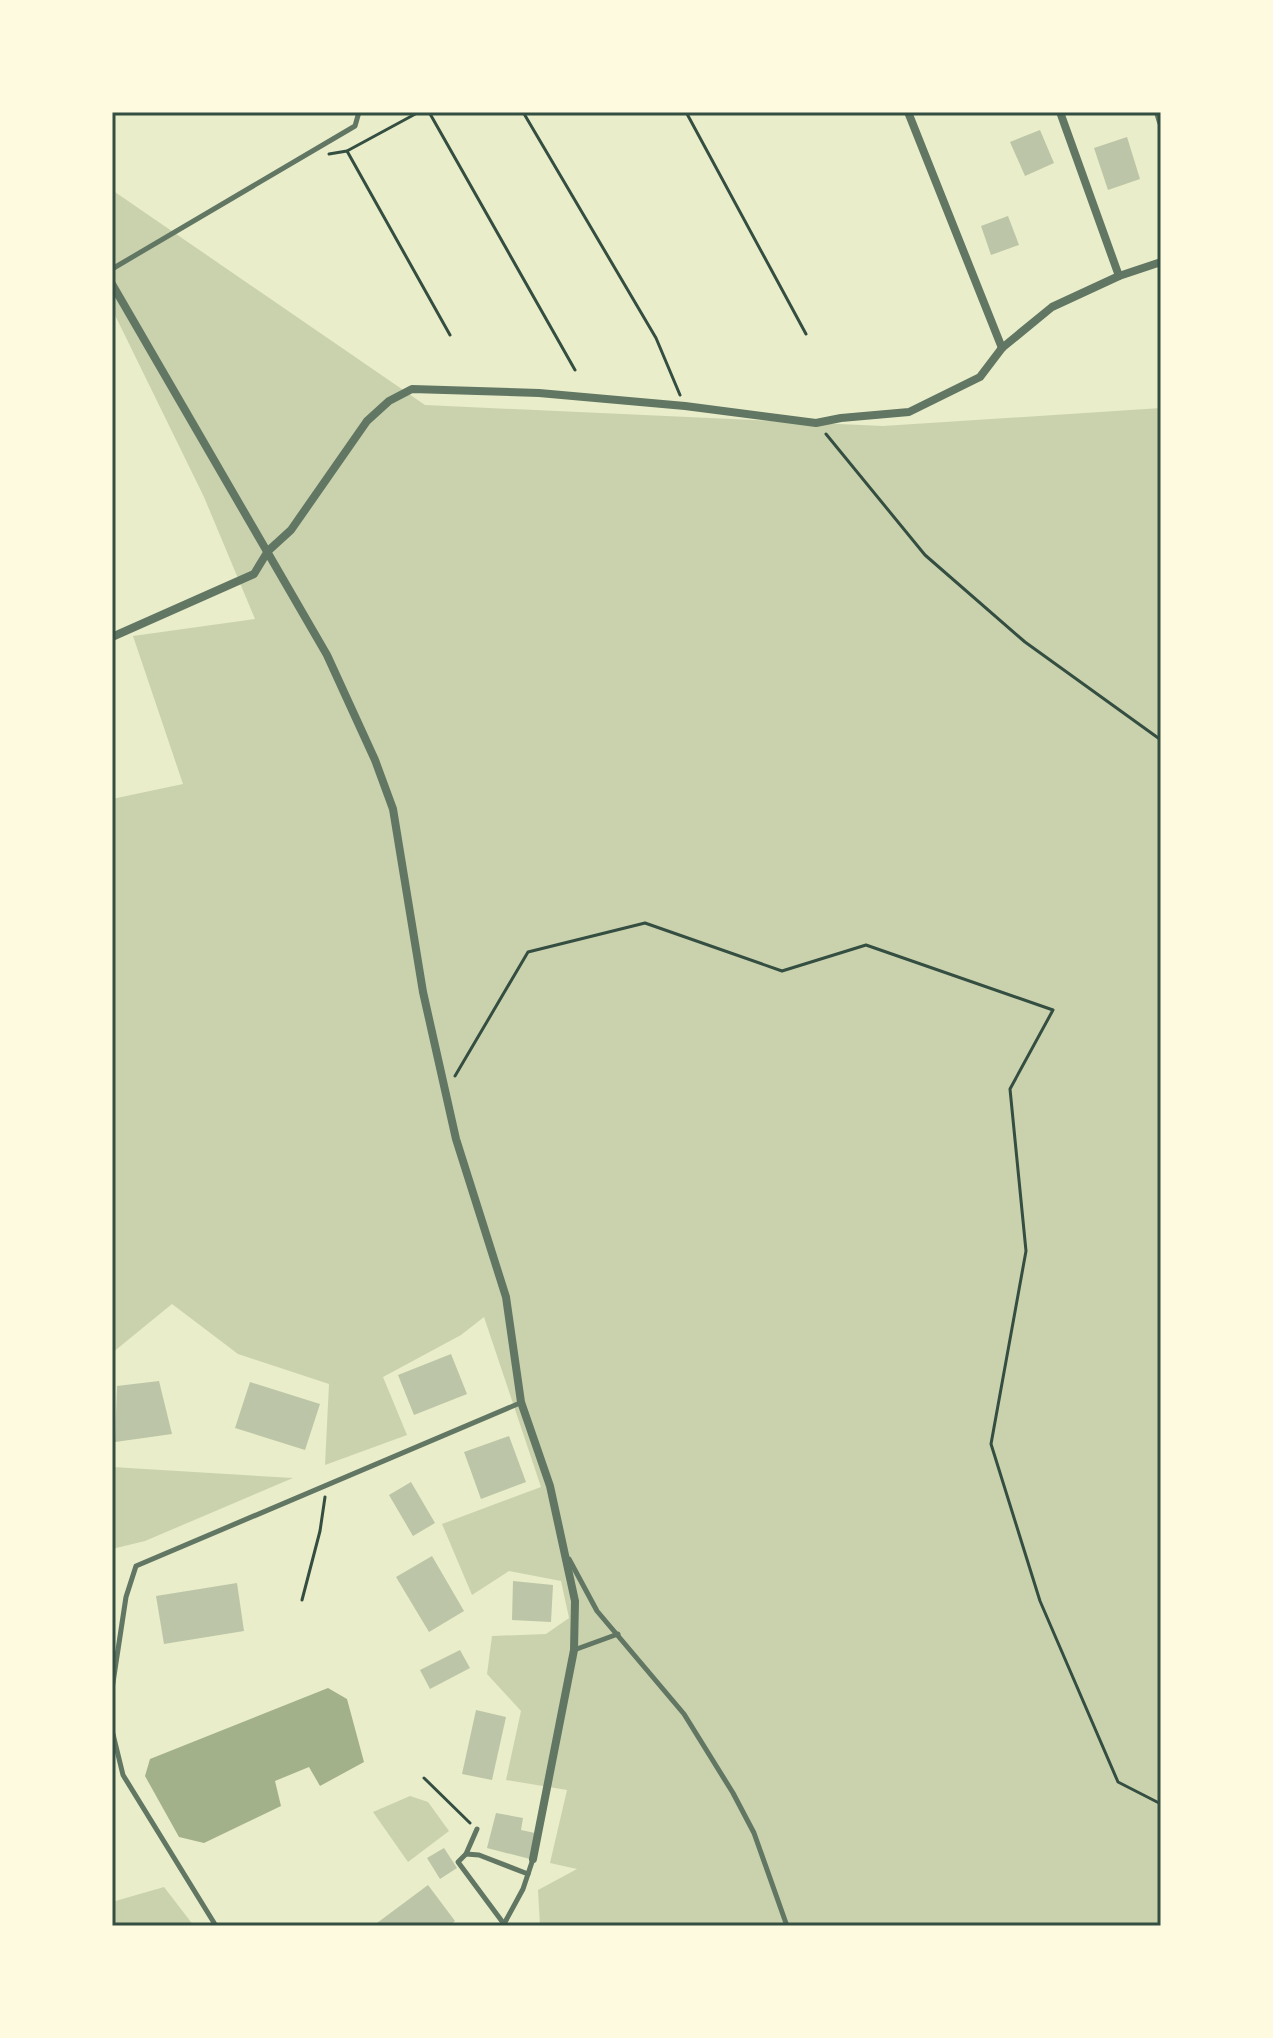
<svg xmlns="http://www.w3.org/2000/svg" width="1273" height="2038" font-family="'PT Sans',sans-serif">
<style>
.green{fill:#cad2ad}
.water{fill:#a3b18a}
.building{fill:#bcc5a7}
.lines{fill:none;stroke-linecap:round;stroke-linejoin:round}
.path{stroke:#344e41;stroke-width:3}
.service{stroke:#617663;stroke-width:5}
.minor{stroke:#617663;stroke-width:8}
.neatline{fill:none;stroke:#344e41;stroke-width:3}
</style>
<rect width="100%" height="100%" fill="#e9edc9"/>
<!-- green -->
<g class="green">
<polygon points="112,190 425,405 883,426 1161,408 1161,1926 540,1926 538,1890 577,1869 550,1863 567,1790 506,1780 521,1711 487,1674 492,1636 546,1634 569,1618 561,1581 509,1571 472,1595 442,1524 541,1487 484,1317 461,1335 383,1377 407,1435 325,1465 329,1384 238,1354 172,1304 112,1353 112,799 183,784 133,636 255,619 204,497 112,309"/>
<polygon points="112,1467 293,1478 145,1541 112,1549"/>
<polygon points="410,1796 428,1802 449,1831 408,1862 373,1812"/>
<polygon points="164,1887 194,1926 112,1926 112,1902"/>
</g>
<!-- water -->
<polygon class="water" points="328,1688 347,1699 364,1762 320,1786 309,1767 275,1781 281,1806 204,1843 179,1837 145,1776 150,1759"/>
<!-- building -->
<g class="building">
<polygon points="1040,130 1054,163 1025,176 1010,142"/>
<polygon points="1127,137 1140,179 1108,190 1094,148"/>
<polygon points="1008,216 1019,245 991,255 981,226"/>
<polygon points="451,1354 467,1394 414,1415 398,1375"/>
<polygon points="159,1381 172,1434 115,1442 117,1386"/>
<polygon points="250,1382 320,1404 305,1450 235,1428"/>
<polygon points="509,1436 526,1482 481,1499 464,1452"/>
<polygon points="411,1482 435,1523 413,1536 389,1495"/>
<polygon points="432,1556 464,1611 429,1632 396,1577"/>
<polygon points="513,1581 553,1585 551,1622 512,1620"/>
<polygon points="237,1583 244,1631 164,1644 156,1596"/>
<polygon points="460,1650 470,1668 430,1689 420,1670"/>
<polygon points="476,1710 506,1717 492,1780 462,1774"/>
<polygon points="496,1813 523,1818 521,1830 535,1833 530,1859 487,1848"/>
<polygon points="444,1848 457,1868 440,1879 427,1858"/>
<polygon points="428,1885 455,1921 449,1926 373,1926"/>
</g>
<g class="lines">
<!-- path -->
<g class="path">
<polyline points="429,112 575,370"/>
<polyline points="523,112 656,338 680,395"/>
<polyline points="686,112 806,334"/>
<polyline points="347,151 450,335"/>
<polyline points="329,154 347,151 419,112"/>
<polyline points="826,434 925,555 1025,642 1161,740"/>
<polyline points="455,1076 528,952 645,923 782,971 866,945 1053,1010 1010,1089 1026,1251 991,1444 1040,1601 1118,1782 1161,1804"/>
<polyline points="302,1600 320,1531 325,1497"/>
<polyline points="424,1778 470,1823"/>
</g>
<!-- service -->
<g class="service">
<polyline points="112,269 355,126 359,112"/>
<polyline points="569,1559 597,1611 684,1714 733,1793 754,1833 787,1926"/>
<polyline points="574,1650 618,1634"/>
<polyline points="112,1689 126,1597 136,1566 520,1403"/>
<polyline points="112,1730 123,1775 216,1926"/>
<polyline points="477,1829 466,1854 458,1862 504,1924"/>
<polyline points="466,1854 479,1855 528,1874"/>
<polyline points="504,1924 523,1889 533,1859"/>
</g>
<!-- minor -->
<g class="minor">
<polyline points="908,112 1002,348"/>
<polyline points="1060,112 1119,276"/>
<polyline points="1158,112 1161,122"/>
<polyline points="112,284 327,655 375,760 393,809 423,992 456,1139 506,1297 521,1402 550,1486 575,1601 574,1650 533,1859"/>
<polyline points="112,637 254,574 268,551 291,530 367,421 389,401 412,389 539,393 685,406 816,423 841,418 909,412 980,377 1002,348 1052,307 1119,276 1161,262"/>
</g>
</g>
<!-- border -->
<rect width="1273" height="2038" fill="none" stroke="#fefae0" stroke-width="228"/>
<rect x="114" y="114" width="1045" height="1810" class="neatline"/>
</svg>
